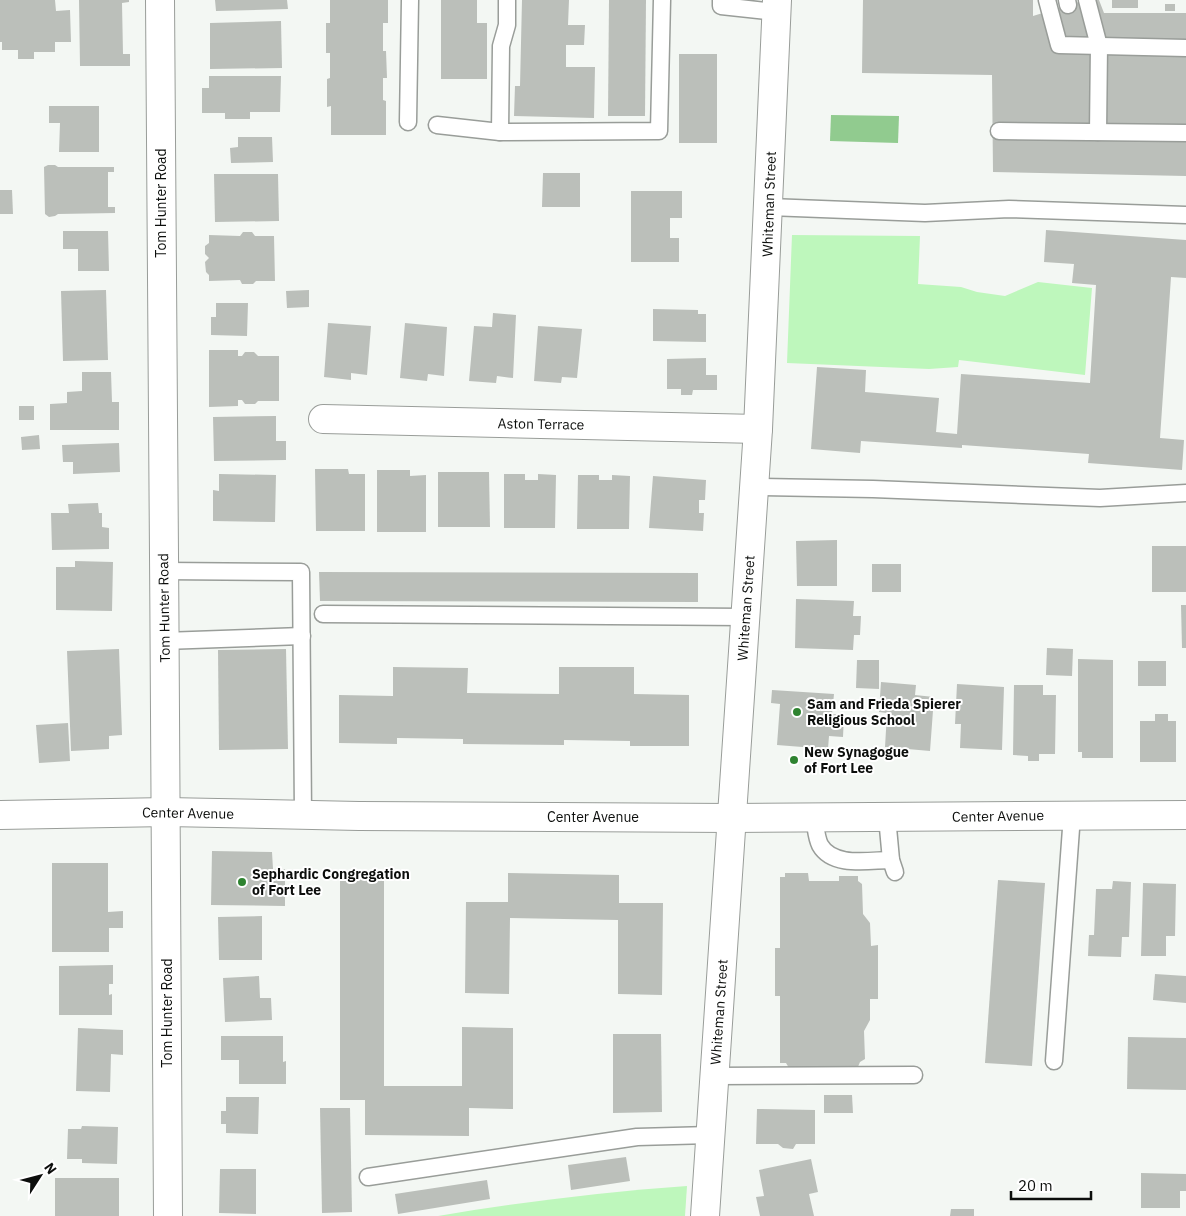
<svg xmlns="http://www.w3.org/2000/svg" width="1186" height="1216" font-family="'IBM Plex Sans',sans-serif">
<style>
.green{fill:#bef7bc}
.water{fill:#91cb8f}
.building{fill:#bbbfba}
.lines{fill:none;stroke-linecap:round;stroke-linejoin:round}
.lane-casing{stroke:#999d99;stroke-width:19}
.street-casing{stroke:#999d99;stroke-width:30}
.secondary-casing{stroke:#999d99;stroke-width:30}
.lane{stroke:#fff;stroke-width:16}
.street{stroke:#fff;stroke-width:28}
.secondary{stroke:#fff;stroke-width:28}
.poi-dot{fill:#2e8330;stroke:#fff;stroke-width:2}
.labels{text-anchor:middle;stroke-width:4;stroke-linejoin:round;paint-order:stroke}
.street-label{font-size:14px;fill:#0c0e0c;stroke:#fff}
.poi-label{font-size:14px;font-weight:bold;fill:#0c0e0c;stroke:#fff;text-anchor:start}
</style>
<rect width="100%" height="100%" fill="#f3f7f3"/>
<!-- green -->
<g class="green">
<polygon points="792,235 920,236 918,284 961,287 977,292 1005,296 1038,282 1092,288 1085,375 959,360 958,367 929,369 787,363"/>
<path d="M687,1186l-2,30h-247c83,-14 165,-24 249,-30z"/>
</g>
<!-- water -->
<polygon class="water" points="831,115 899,116 898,143 830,141"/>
<!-- building -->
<g class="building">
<polygon points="0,0 55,0 56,11 70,10 71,42 55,42 55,52 34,52 34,59 18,59 18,50 2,50 2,42 0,42"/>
<polygon points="79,0 129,0 129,2 122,3 123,54 130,54 130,66 80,66"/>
<polygon points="215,0 287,0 288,9 216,11"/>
<polygon points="330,0 388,0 388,23 383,23 383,51 386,51 387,78 383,78 383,100 386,101 386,135 331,135 331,106 327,107 327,79 330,78 330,53 326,53 326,23 330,23"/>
<polygon points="441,0 477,0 477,23 487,23 487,79 441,79"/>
<polygon points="522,0 569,0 568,25 585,25 584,45 566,45 566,67 595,67 594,118 514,116 515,86 520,86"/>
<polygon points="609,0 646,0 645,116 608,116"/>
<polygon points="863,0 1033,0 1033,16 1085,0 1099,0 1104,13 1186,13 1186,176 993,172 992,75 862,73"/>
<rect x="1112" y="0" width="26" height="8"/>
<rect x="1165" y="4" width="10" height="7"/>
<polygon points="281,21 282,68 210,69 210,23"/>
<rect x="679" y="54" width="38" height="89"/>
<polygon points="209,76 281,76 280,112 250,112 250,119 225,119 225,113 202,113 202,88 209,88"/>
<polygon points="49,106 99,106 99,152 59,152 60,123 49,123"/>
<polygon points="238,137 272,137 273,162 231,163 230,148 238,147"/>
<polygon points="48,165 55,165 58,167 114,167 114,172 108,172 108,207 115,207 115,213 58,214 55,216 49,217 45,214 44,167"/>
<polygon points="543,173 580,173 580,207 542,207"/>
<polygon points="214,174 278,174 279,221 215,222"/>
<polygon points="0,190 12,190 13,214 0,214"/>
<polygon points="631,191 682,191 682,218 670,218 670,238 679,238 679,262 631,262"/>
<polygon points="1046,230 1186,240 1186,278 1171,277 1160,438 1184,440 1182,470 1088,463 1089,454 962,445 962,448 861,441 860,453 811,449 817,367 866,370 865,392 939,398 936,432 957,434 961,374 1090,383 1096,285 1072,283 1074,264 1044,262"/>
<polygon points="63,231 108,231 109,271 78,271 78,249 63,249"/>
<polygon points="243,232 252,232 255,236 274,236 275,281 256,281 253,284 242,284 240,280 209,281 209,275 206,272 205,262 209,258 205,254 205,246 209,243 209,235 240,236"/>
<polygon points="106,290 108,360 63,361 61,291"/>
<polygon points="309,290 309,307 287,308 286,291"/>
<polygon points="216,303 248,303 247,336 211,335 211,317 216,317"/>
<polygon points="653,309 698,310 698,314 706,314 706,342 653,341"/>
<polygon points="493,313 516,315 513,378 497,376 496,383 469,381 474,326 492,327"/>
<polygon points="328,323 371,326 367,375 351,373 351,380 324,377"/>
<polygon points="405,323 447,327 444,376 428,374 427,381 400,378"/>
<polygon points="538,326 582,329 577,378 562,377 561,383 534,381"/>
<polygon points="209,350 238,350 238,356 242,356 245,352 254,352 258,356 279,356 279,401 258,401 255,404 245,404 242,400 238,400 238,406 209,407"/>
<polygon points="706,358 706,375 717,375 717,390 693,390 692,395 681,395 681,389 667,389 667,359"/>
<polygon points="82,372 111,372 112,402 119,402 119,430 50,430 50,404 67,403 67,392 82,391"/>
<rect x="19" y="406" width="15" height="14"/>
<polygon points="276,416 276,441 286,441 286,460 214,461 213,417"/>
<polygon points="39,435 40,449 22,450 21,437"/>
<polygon points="119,443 120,472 73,474 73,462 63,462 62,445"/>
<polygon points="315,469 348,469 349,474 365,474 365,531 316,531"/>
<polygon points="377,470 410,470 410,476 426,475 426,532 377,532"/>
<polygon points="438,472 489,472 490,527 438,527"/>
<polygon points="219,474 276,475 275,522 213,521 213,490 219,491"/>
<polygon points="504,474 525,474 525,480 538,480 538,474 556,475 555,528 504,528"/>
<polygon points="578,475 599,475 599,480 612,480 612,475 630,476 629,529 577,529"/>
<polygon points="653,476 706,480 705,500 699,500 699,513 704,513 703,531 649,528"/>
<polygon points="98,503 99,513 102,513 102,527 109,528 109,549 52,550 51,513 69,513 68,504"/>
<polygon points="837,540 837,586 797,586 796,541"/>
<rect x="1152" y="546" width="34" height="46"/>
<polygon points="75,561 113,562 112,611 56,610 56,567 75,567"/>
<rect x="872" y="564" width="29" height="28"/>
<polygon points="319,572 698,573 698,602 320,601"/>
<polygon points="796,599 854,601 853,616 861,616 860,635 854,635 853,650 795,648"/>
<polygon points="1181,605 1186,605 1186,648 1182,648"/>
<polygon points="1047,648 1073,649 1072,676 1046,675"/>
<polygon points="119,649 122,735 109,736 109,749 71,751 67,651"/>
<polygon points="286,649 288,749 219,750 218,650"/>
<polygon points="1078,659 1113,660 1113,758 1082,758 1082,752 1078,752"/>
<polygon points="857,660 879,660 879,689 856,688"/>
<rect x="1138" y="661" width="28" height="25"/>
<polygon points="393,667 468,668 467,693 559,694 559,667 634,667 634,694 689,695 689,746 630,746 630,741 564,740 564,745 463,744 463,739 397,738 397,744 339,743 339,695 393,696"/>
<polygon points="881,682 916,685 915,695 934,697 930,751 885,747 887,713 879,712"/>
<polygon points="957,684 1004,687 1002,750 960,748 961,724 955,724"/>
<polygon points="1014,685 1043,685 1043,695 1056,695 1055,754 1039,754 1039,761 1028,761 1028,756 1013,755"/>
<polygon points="772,690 834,694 832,714 844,715 843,737 829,736 828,749 777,745 780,704 771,703"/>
<polygon points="1155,714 1168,714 1168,721 1176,721 1176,762 1140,762 1140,721 1155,721"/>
<polygon points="68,723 70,761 39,763 36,725"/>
<polygon points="212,851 272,852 273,869 285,869 285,906 211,905"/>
<polygon points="52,863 108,863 108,912 123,911 123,928 109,928 109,952 52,952"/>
<polygon points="508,873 619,875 619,903 663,903 662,995 618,994 618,920 510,918 509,994 465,993 466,902 508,902"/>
<polygon points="785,873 808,873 809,881 839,881 839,876 858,876 858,881 862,884 863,914 870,923 871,946 878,945 878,999 870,999 870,1020 864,1031 865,1059 860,1062 857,1069 789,1068 786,1063 780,1063 780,996 775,996 775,948 780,948 780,877 785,877"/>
<polygon points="340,879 384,880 384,1086 462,1086 462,1027 513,1028 513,1109 469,1108 469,1136 365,1135 365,1100 340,1100"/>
<polygon points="998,880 1045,883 1032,1066 985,1063"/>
<polygon points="1113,881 1131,882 1129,937 1122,937 1121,957 1088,956 1089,935 1094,935 1096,889 1112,889"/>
<polygon points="1143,883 1176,884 1175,936 1166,936 1166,956 1141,956"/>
<polygon points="262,916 262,960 219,960 218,917"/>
<polygon points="113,965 113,984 109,984 109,995 112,994 112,1015 59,1015 59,966"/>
<polygon points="1155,974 1186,976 1186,1003 1153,1000"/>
<polygon points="259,976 260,998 271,998 272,1020 225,1022 223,978"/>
<polygon points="78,1028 123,1030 123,1055 111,1054 110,1092 76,1091"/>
<polygon points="613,1034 661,1034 662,1112 613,1113"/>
<polygon points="221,1036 283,1036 283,1062 286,1061 286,1084 239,1084 239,1060 221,1060"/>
<polygon points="1128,1037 1186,1038 1186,1090 1127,1089"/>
<polygon points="824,1095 852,1095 853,1113 824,1113"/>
<polygon points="226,1097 259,1097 258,1134 226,1133 226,1124 221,1124 221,1111 226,1111"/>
<polygon points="320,1108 350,1108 352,1212 322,1213"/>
<polygon points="757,1109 815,1110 815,1144 796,1144 793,1149 783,1148 778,1144 756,1144"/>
<polygon points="82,1126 118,1127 117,1164 82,1163 82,1159 67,1159 68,1129 81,1129"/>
<polygon points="626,1157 630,1181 571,1190 568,1165"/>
<polygon points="811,1159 818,1192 809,1194 814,1216 760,1216 756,1197 764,1196 759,1170"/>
<polygon points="220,1169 256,1169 256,1214 219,1213"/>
<polygon points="1141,1173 1186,1174 1186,1191 1180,1191 1180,1208 1141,1208"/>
<rect x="55" y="1178" width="64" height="38"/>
<polygon points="487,1180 490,1199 398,1214 395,1194"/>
<polygon points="951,1209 974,1209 974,1216 950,1216"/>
</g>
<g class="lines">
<!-- lane casing -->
<g class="lane-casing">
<g id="lane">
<polyline points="507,0 507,25 501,46 500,132 659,131 662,0"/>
<polyline points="721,0 721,6 776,12"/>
<polyline points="1047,0 1059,45 1186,48"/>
<polyline points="1067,0 1068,5"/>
<polyline points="1087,0 1099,46 1098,132"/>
<polyline points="408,122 410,0"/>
<polyline points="437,125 500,132"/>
<polyline points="999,131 1186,133"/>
<polyline points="769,207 925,213 1009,209 1186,215"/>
<polyline points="755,487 873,489 1100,498 1186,493"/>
<polyline points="163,571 301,572 303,815"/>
<polyline points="323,614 745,617"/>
<polyline points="164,641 302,636"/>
<polyline points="887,817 891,860 895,872"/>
<path d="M814,818c2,9 2,19 6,27 13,23 50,15 71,15"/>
<polyline points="1054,1061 1072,815"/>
<polyline points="715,1076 914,1075"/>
<polyline points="368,1177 637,1137 710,1135"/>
</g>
</g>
<!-- street casing -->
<g class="street-casing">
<g id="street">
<path d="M160,0c2,405 7,811 8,1216"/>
<polyline points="323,419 758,429"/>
<polyline points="705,1216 758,429 777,0"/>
</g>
</g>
<!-- secondary casing -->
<g class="secondary-casing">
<polyline id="secondary" points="0,815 167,812 359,816 732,818 1186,815"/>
</g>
<!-- lane -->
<use href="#lane" class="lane"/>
<!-- street -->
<use href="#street" class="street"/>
<!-- secondary -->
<use href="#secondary" class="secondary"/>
</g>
<!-- markers -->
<g class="poi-dot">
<circle cx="797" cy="712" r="5"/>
<circle cx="794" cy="760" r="5"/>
<circle cx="242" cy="882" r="5"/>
</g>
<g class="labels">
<!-- street labels -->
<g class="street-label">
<text transform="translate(161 203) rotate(-90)" y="5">Tom Hunter Road</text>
<text transform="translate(769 204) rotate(-88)" y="5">Whiteman Street</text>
<text transform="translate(541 424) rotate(1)" y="5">Aston Terrace</text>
<text transform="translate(164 608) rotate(-91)" y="5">Tom Hunter Road</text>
<text transform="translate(746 608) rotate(-86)" y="5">Whiteman Street</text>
<text transform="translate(188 813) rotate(1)" y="5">Center Avenue</text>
<text transform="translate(998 816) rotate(-1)" y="5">Center Avenue</text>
<text x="593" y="822">Center Avenue</text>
<text transform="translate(719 1012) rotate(-86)" y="5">Whiteman Street</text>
<text transform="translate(167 1013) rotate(-90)" y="5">Tom Hunter Road</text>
</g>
<!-- poi labels -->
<g class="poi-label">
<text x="807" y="709">Sam and Frieda Spierer<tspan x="807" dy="16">Religious School</tspan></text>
<text x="804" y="757">New Synagogue<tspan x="804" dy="16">of Fort Lee</tspan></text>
<text x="252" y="879">Sephardic Congregation<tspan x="252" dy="16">of Fort Lee</tspan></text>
</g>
</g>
<!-- north arrow -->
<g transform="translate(40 1176) rotate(54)" stroke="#ffffff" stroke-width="4" paint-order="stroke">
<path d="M0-4L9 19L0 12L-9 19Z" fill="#0c0e0c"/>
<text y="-8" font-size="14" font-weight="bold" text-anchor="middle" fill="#0c0e0c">N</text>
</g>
<!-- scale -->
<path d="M1011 1191v8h80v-8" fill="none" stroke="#0c0e0c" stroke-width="2.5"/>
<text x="1018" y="1191" font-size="15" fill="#0c0e0c" stroke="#ffffff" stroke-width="4" paint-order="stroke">20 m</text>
</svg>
